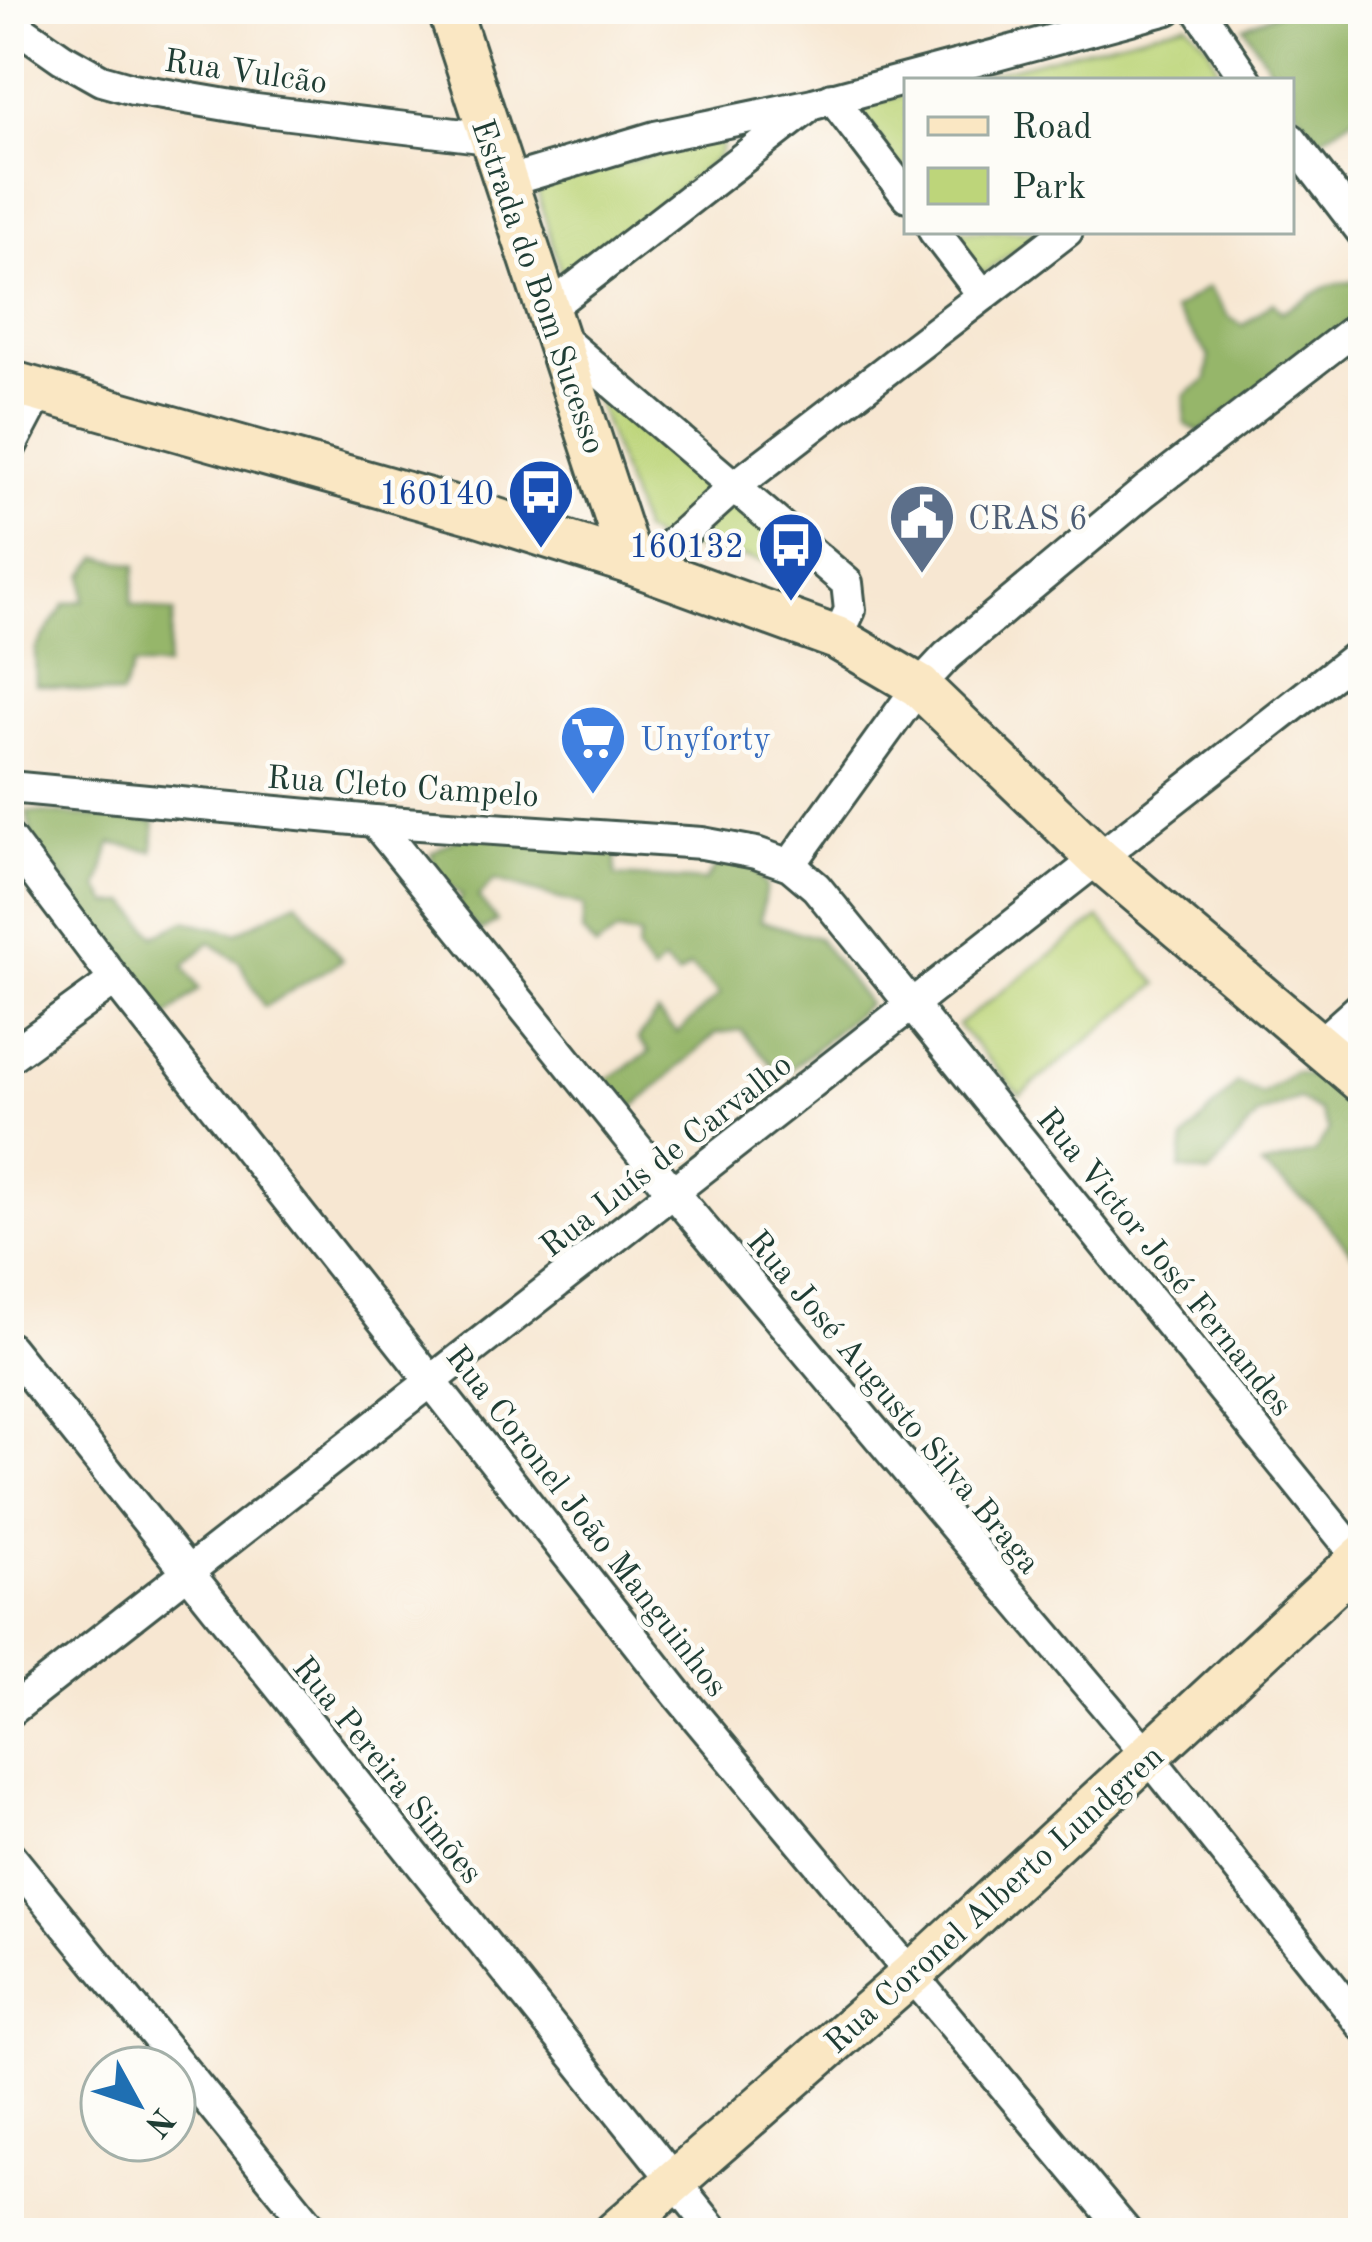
<svg xmlns="http://www.w3.org/2000/svg" width="1372" height="2242" font-family="'Old Standard TT',serif">
<style>
.green{fill:#bdd57a;stroke:#6e8957;stroke-width:3}
.forest{fill:#96b66a;stroke:#5a7a4f;stroke-width:3}
.lines{fill:none;stroke-linecap:round;stroke-linejoin:round}
.street-casing{stroke:#3f564c;stroke-width:36}
.secondary-casing{stroke:#3f564c;stroke-width:48}
.street{stroke:#fff;stroke-width:30}
.secondary{stroke:#fae7c3;stroke-width:42}
.labels{text-anchor:middle;stroke-width:9;stroke-linejoin:round;paint-order:stroke}
.street-label{font-size:33px;fill:#1f3d34;stroke:#fdfcf7}
.transit-label{font-size:33px;fill:#164399;stroke:#fdfcf7;text-anchor:end}
.service-label{font-size:33px;fill:#4e5e75;stroke:#fdfcf7;text-anchor:start}
.shop-label{font-size:33px;fill:#366cbe;stroke:#fdfcf7;text-anchor:start}
</style>
<rect width="100%" height="100%" fill="#fdfcf7"/>
<filter id="ink" filterUnits="userSpaceOnUse"><feTurbulence type="fractalNoise" baseFrequency=".00833" numOctaves="2"/><feDisplacementMap in="SourceGraphic" scale="24" xChannelSelector="R" yChannelSelector="G"/><feConvolveMatrix kernelMatrix="1 2 1 2 8 2 1 2 1" color-interpolation-filters="sRGB"/></filter>
<filter id="wash" filterUnits="userSpaceOnUse"><feTurbulence type="fractalNoise" baseFrequency=".004" numOctaves="4" result="noise"/><feDisplacementMap in="SourceGraphic" scale="48" xChannelSelector="R" yChannelSelector="G"/><feGaussianBlur stdDeviation="2.7" result="paint"/><feColorMatrix in="noise" values="0 0 0 0 0 0 0 0 0 0 0 0 0 0 0 0 0 1.4 0 .05"/><feComposite in="paint" operator="in"/></filter>
<g filter="url(#wash)">
<rect width="100%" height="100%" fill="#f7e7d2"/>
<!-- green -->
<g class="green">
<polygon points="1187,23 1208,45 1223,81 960,81"/>
<polygon points="907,94 907,181 861,111 866,105"/>
<polygon points="714,138 722,147 718,157 564,284 536,187"/>
<polygon points="945,231 1041,231 983,274"/>
<polygon points="588,376 599,383 806,569 662,543 643,532"/>
<polygon points="1099,918 1158,984 1020,1095 958,1025"/>
</g>
<!-- forest -->
<g class="forest">
<polygon points="1286,9 1363,9 1363,111 1319,140 1291,102 1291,81 1278,81 1244,27"/>
<polygon points="1363,280 1363,311 1200,432 1185,424 1185,395 1207,380 1209,356 1174,310 1208,287 1229,317 1243,326 1273,302 1281,312 1330,285"/>
<polygon points="99,557 136,565 131,604 174,613 166,667 133,666 121,696 36,684 35,650 65,604 84,600 84,575"/>
<polygon points="27,812 155,821 153,851 111,843 99,888 109,904 128,903 155,936 185,921 237,933 297,901 342,960 264,1007 240,963 210,942 184,966 199,989 166,1018 32,839"/>
<polygon points="474,828 616,846 615,876 705,881 731,848 753,867 766,886 760,921 818,938 868,1004 782,1077 741,1030 717,1033 632,1109 603,1082 650,1052 638,1039 657,1013 677,1033 720,994 690,967 678,976 663,962 652,973 637,951 640,936 617,932 596,948 582,932 584,906 494,880 478,897 497,921 481,931 457,908 462,896 436,873 431,853"/>
<polygon points="1295,1072 1320,1078 1363,1108 1363,1258 1359,1261 1315,1209 1261,1166 1314,1153 1329,1130 1320,1112 1299,1099 1258,1115 1209,1174 1180,1169 1184,1140 1237,1083 1262,1094"/>
</g>
</g>
<g filter="url(#ink)">
<g class="lines">
<!-- street casing -->
<g class="street-casing">
<g id="street">
<polyline points="1198,9 1247,81"/>
<polyline points="9,21 62,58 101,80 133,89 256,110 489,138"/>
<polyline points="832,98 907,196"/>
<polyline points="1291,139 1363,233"/>
<polyline points="505,182 655,137 813,104 1168,9"/>
<polyline points="934,231 983,295"/>
<polyline points="549,308 805,110"/>
<polyline points="558,336 847,583 850,610 837,638"/>
<polyline points="9,450 41,389"/>
<polyline points="645,568 734,487 1067,231"/>
<polyline points="9,787 374,821 702,843 756,853 790,865 816,887 855,935 1363,1563"/>
<polyline points="374,821 674,1194 1149,1757 1363,2026"/>
<polyline points="9,839 115,980 679,1696 1127,2233"/>
<polyline points="790,865 919,686 947,656 1145,491 1363,323"/>
<polyline points="1316,1047 1363,1005"/>
<polyline points="9,1057 115,980"/>
<polyline points="9,1348 716,2233"/>
<polyline points="9,1712 1363,651"/>
<polyline points="9,1855 316,2233"/>
</g>
</g>
<!-- secondary casing -->
<g class="secondary-casing">
<g id="secondary">
<polyline points="449,9 631,563"/>
<polyline points="9,382 478,514 631,563 837,638 919,686 1099,859 1363,1083"/>
<polyline points="615,2233 912,1974 1363,1556"/>
</g>
</g>
<!-- street -->
<use href="#street" class="street"/>
<!-- secondary -->
<use href="#secondary" class="secondary"/>
</g>
</g>
<!-- icons -->
<defs>
<g id="bus-pin" transform="scale(3.45)"><path d="M0 17L-7.5 6A9.5 9.5 0 1 1 7.5 6Z" fill="#1a4fb4" stroke="#fdfcf7"/><path d="M-5-6H5V4H4V6H2V4H-2V6H-4V4H-5ZM-3.5-4V0h7V-4ZM-3.5 1.2v1.5H-2V1.2ZM2 1.2v1.5H3.5V1.2Z" fill="#fff"/></g>
<g id="civic-pin" transform="scale(3.45)"><path d="M0 17L-7.5 6A9.5 9.5 0 1 1 7.5 6Z" fill="#5c6f8a" stroke="#fdfcf7"/><path d="M-.6-6.5H3V-4.5H.6V-3L4-1V1h2V6H-6V1h2V-1L-.6-3ZM-1.2 2.5V6h2.4V2.5Z" fill="#fff"/></g>
<g id="supermarket-pin" transform="scale(3.45)"><path d="M0 17L-7.5 6A9.5 9.5 0 1 1 7.5 6Z" fill="#3f7fe0" stroke="#fdfcf7"/><path d="M-6-5.5h2.5l.6 2H6L4.5 2H-2.5L-4.4-4H-6ZM-1.5 3.2a1.3 1.3 0 1 0 .1 0ZM3 3.2a1.3 1.3 0 1 0 .1 0Z" fill="#fff"/></g>
</defs>
<g fill-rule="evenodd">
<use href="#bus-pin" x="541" y="492"/>
<use href="#civic-pin" x="922" y="517"/>
<use href="#bus-pin" x="791" y="545"/>
<use href="#supermarket-pin" x="593" y="738"/>
</g>
<g class="labels">
<!-- street labels -->
<g class="street-label">
<text transform="translate(246 70) rotate(8)" y="12">Rua Vulcão</text>
<text transform="translate(540 286) rotate(71)" y="12">Estrada do Bom Sucesso</text>
<text transform="translate(403 785) rotate(4)" y="12">Rua Cleto Campelo</text>
<text transform="translate(665 1154) rotate(-38)" y="12">Rua Luís de Carvalho</text>
<text transform="translate(1166 1261) rotate(51)" y="12">Rua Victor José Fernandes</text>
<text transform="translate(895 1401) rotate(50)" y="12">Rua José Augusto Silva Braga</text>
<text transform="translate(588 1520) rotate(52)" y="12">Rua Coronel João Manguinhos</text>
<text transform="translate(389 1769) rotate(51)" y="12">Rua Pereira Simões</text>
<text transform="translate(993 1898) rotate(-42)" y="12">Rua Coronel Alberto Lundgren</text>
</g>
<!-- transit labels -->
<g class="transit-label">
<text x="494" y="504">160140</text>
<text x="744" y="557">160132</text>
</g>
<!-- service labels -->
<g class="service-label">
<text x="968" y="529">CRAS 6</text>
</g>
<!-- shop labels -->
<g class="shop-label">
<text x="640" y="750">Unyforty</text>
</g>
</g>
<!-- margin -->
<rect width="1372" height="2242" fill="none" stroke="#fdfcf7" stroke-width="48"/>
<!-- legend -->
<rect x="904" y="78" width="390" height="156" fill="#fdfcf7" stroke="#a4b0a9" stroke-width="3"/>
<rect x="928" y="117" width="60" height="18" fill="#fae7c3" stroke="#a4b0a9" stroke-width="3"/>
<text x="1012" y="138" font-size="36" fill="#1f3d34">Road</text>
<rect x="928" y="168" width="60" height="36" fill="#bdd57a" stroke="#a4b0a9" stroke-width="3"/>
<text x="1012" y="198" font-size="36" fill="#1f3d34">Park</text>
<!-- north arrow -->
<g transform="translate(138 2104) rotate(130)"><circle r="57" fill="#fdfcf7" stroke="#a4b0a9" stroke-width="3"/>
<path d="M0-9L21 45L0 30L-21 45Z" fill="#1f6fb2"/>
<text y="-18" font-size="33" font-weight="bold" text-anchor="middle" fill="#1f3d34">N</text>
</g>
</svg>
